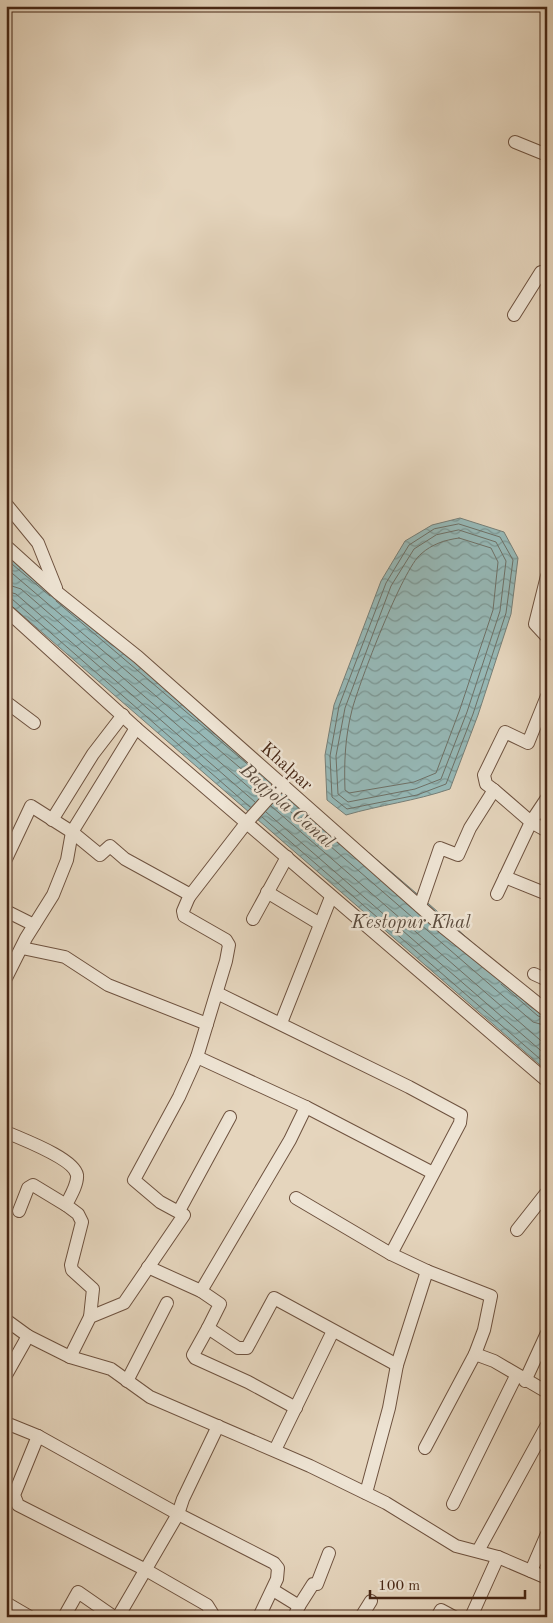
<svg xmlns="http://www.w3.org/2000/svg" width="553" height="1623" font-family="'Old Standard TT',serif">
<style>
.water{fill:url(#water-waves);stroke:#767e76}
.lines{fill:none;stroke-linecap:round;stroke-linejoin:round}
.shore{stroke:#6e7066;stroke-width:1}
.street-casing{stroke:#6e523f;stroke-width:14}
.street{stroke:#eee4d4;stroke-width:12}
.labels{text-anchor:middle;stroke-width:5;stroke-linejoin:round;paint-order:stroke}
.street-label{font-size:18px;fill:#472715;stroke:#eee4d4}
.water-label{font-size:19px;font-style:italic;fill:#5b4b3d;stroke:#eee4d4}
</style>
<defs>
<pattern id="water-waves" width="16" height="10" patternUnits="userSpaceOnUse" patternTransform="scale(1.25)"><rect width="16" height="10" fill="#96b8b6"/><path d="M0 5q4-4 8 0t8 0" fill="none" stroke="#7c9693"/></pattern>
</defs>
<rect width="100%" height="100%" fill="#e5d5bd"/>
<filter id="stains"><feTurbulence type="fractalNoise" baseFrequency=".004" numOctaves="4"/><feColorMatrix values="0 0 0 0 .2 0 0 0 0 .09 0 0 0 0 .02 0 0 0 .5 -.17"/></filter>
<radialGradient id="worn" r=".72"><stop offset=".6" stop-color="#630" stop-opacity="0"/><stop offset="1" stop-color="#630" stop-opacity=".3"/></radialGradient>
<!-- water -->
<g class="water">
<path d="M460,518l44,14 14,26 -7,56 -33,101 -28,74c-35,12 -70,16 -104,26l-19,-15 -2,-45 9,-50 47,-124 24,-40 27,-16z"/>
<polygon points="6,544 429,904 547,1009 547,1071 6,601"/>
</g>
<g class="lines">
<!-- shore -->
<g class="shore">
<polygon points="459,524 500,537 513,560 506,613 473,714 446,784 417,795 347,809 332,797 330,756 339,706 386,583 409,545 434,529"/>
<polygon points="459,530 496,542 506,561 500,611 467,712 441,779 415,789 348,802 338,794 336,756 345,708 391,586 414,549 436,535"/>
<path d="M459,538l32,10 7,14 -5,48 -33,99 -24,64 -22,9 -65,11 -4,-3c-1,-27 0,-53 7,-80 7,-27 51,-142 69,-156 11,-10 24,-14 38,-16z"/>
<polyline points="6,559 50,596"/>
<polyline points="6,568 266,790"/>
<polyline points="6,584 21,589 260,797"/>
<polyline points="6,591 16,594 255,802"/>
<polyline points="6,598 12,599 250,807"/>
<polyline points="56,601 259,774"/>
<polyline points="277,800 533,1022 547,1026"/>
<polyline points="271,806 547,1046"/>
<polyline points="266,812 547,1056"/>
<polyline points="262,817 547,1065"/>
<polyline points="501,984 538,1016 547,1019"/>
</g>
<!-- street casing -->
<g class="street-casing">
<g id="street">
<polyline points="515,142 547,155"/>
<polyline points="514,315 541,272 547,276"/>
<polyline points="6,504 38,543 56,588"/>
<polyline points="6,546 58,593 138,657 443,927 547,1011"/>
<polyline points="547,576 535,624 547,637"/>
<polyline points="6,610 136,728 547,1081"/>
<polyline points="6,702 34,723"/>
<polyline points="494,790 531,822 547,798"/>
<polyline points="52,820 93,754 123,715"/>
<polyline points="6,859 31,806 72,832 100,855 110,846 125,859 187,893 189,897 183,911 184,916 226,940 229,945 226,961 197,1057 179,1097 134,1180 160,1202 184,1215 124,1303 90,1317 70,1357"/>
<polyline points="505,877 547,894"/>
<polyline points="267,892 320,924"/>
<polyline points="497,894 531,822 547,831"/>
<polyline points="189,897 247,822 281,784"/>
<polyline points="420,906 440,848 458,855 470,828 494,790 486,784 484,775 505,732 528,743 547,696"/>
<polyline points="6,911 34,925"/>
<polyline points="253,919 287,857"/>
<polyline points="22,948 65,957 108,985 207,1024"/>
<polyline points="534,974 547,980"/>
<polyline points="6,978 26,938 53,895 67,860 72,832 136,728"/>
<polyline points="217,993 409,1087 461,1115 460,1123 391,1254"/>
<polyline points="281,1023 331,897"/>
<polyline points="197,1057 306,1107 433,1173"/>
<path d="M6,1132c15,7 68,26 71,43 1,9 -7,22 -11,30l12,9 4,8 -11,43 1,5 21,19 -3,28"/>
<polyline points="296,1198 391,1254 427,1271 491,1296 484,1330 475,1354 425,1448"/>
<polyline points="19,1211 28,1188 33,1185 66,1205"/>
<polyline points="179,1211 230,1117"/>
<polyline points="517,1230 547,1192"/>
<polyline points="148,1267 201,1291 220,1304 208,1328 238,1348 247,1348 274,1298 397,1365"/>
<polyline points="201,1291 290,1140 306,1107"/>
<polyline points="6,1320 28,1336 70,1357 111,1369 150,1397 310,1466 386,1503 456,1546 498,1557 547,1578"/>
<polyline points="208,1328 193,1355 195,1358 248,1382 296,1408"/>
<polyline points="475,1354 494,1361 547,1392"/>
<polyline points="6,1375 28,1336"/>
<polyline points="127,1381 167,1303"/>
<polyline points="525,1381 547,1333"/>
<polyline points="6,1423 38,1436 178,1514 274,1563 278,1568 277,1579 259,1617"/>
<polyline points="38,1436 14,1495 18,1505 146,1570 207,1605 212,1613 210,1617"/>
<polyline points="275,1450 333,1331"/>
<polyline points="366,1493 389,1408 397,1365 427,1271"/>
<polyline points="453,1504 516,1376"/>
<polyline points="478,1551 547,1425"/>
<polyline points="531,1571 547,1534"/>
<polyline points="273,1590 299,1606 294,1617"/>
<polyline points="6,1603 30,1617"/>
<polyline points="299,1606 313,1584 317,1584 329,1553"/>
<polyline points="64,1617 78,1592 114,1617"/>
<polyline points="118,1617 178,1514 183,1499 218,1426"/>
<polyline points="361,1617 371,1601"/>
<polyline points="437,1617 441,1610 454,1617"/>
<polyline points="471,1617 498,1557"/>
</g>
</g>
<!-- street -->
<use href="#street" class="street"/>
</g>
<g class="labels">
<!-- street labels -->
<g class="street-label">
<text transform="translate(287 766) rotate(42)" y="6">Khalpar</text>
</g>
<!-- water labels -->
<g class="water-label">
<text transform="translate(288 805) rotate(41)" y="7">Bagjola Canal</text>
<text x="411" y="928">Kestopur Khal</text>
</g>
</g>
<!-- margin -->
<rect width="553" height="1623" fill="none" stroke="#e5d5bd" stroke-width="25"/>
<rect x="8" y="8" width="538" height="1608" fill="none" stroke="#472715" stroke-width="2.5"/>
<rect x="12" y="12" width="528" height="1598" fill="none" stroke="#472715"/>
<!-- scale -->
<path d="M370 1590v8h155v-8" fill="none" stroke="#472715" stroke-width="2.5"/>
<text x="378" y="1590" font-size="15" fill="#472715" stroke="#eee4d4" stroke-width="4" paint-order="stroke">100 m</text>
<rect width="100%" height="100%" filter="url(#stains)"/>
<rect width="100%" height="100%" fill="url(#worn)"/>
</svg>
